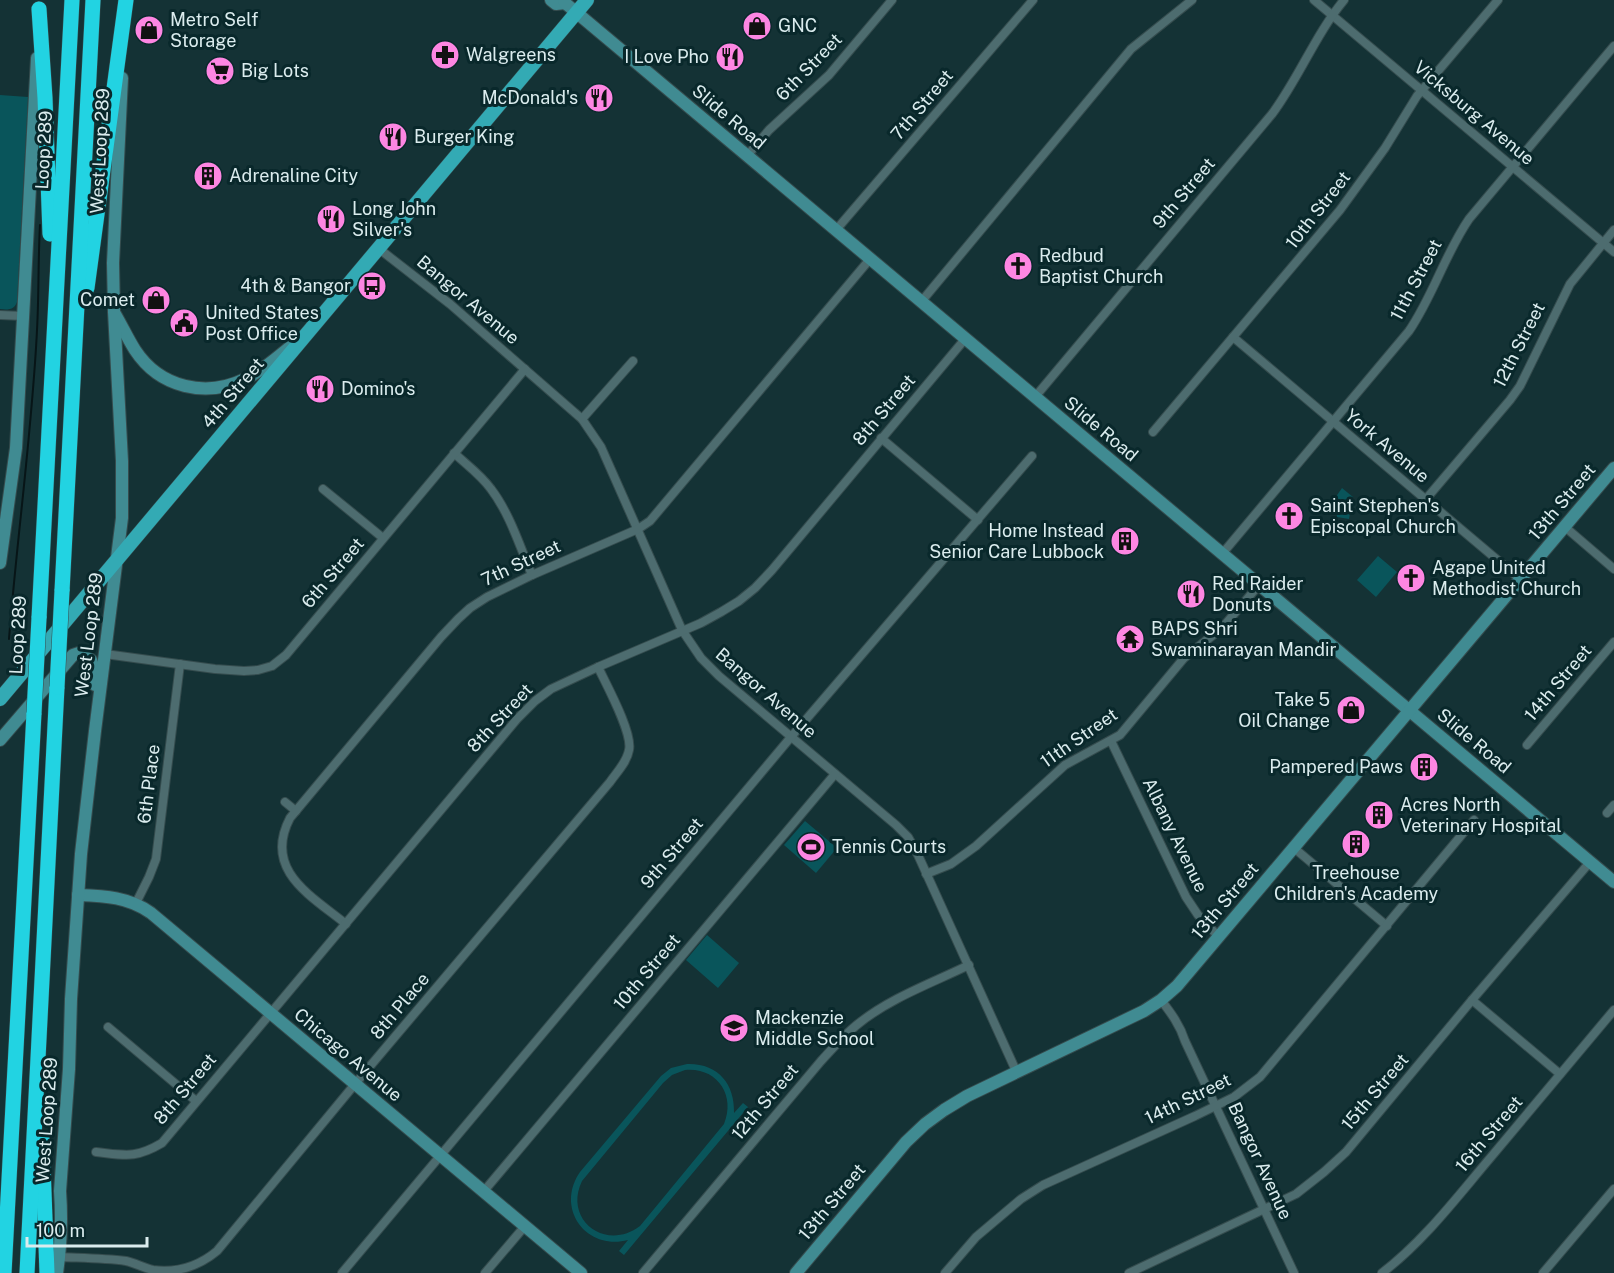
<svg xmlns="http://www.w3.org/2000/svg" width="1614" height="1273" font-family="'Public Sans',sans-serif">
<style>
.green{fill:#09555b;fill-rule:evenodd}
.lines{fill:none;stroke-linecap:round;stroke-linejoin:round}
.stream{stroke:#071517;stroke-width:2}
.street-casing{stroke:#354c4e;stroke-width:10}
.secondary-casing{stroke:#354c4e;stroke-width:14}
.primary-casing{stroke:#354c4e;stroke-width:15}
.highway-casing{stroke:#354c4e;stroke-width:16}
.street{stroke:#4d6c6f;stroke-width:8}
.secondary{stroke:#408b92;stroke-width:12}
.primary{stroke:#33aab4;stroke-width:14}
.highway{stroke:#22d3e2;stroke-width:15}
.highway-bridge-casing{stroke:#354c4e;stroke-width:16;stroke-linecap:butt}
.highway-bridge{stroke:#22d3e2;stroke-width:15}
.labels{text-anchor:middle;stroke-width:6;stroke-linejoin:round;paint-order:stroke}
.poi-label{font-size:18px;fill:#dbecee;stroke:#09282b;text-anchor:start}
.street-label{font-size:18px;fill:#dbecee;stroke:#09282b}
</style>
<rect width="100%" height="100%" fill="#143235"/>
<!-- green -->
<g class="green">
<path d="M0,95l28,2 -11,205c-3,8 -9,8 -17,7z"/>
<polygon points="1342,488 1353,497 1349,519 1337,517 1335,498"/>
<polygon points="1378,556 1397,572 1376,597 1357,580"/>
<polygon points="805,821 837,848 816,873 784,845"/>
<polygon points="707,935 739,963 718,988 686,960"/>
<path d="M687,1064c31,-1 48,20 47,49l9,-10 5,4 -124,148 -5,-4 9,-11c-42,11 -73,-32 -48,-68l81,-96 10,-8zM685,1070c32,-3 51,25 39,54l-84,102c-34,26 -77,-6 -58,-45l81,-98 9,-8z"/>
</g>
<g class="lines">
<!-- stream -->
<path class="stream" d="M9,639c8,-103 23,-206 28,-309 2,-35 1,-70 3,-105"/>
<!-- street casing -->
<g class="street-casing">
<g id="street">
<polyline points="1314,0 1614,252"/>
<polyline points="747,156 769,130 829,75 892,0"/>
<polyline points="836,230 1033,0"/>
<polyline points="378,248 450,304 582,419 601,447 682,630 701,658 719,676 896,825 908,837 918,855 1017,1073"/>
<polyline points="921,302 1131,49 1192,0"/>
<polyline points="0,315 23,316"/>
<polyline points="1233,337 1520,579"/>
<path d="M1035,397l237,-283c27,-36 43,-79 72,-114"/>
<polyline points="582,419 633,361"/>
<polyline points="1153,432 1340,210 1385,148 1417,96 1498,0"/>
<polyline points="881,438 978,520"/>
<path d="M454,453c13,12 27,22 37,36 19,25 29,58 41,86"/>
<polyline points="323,489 383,538"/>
<polyline points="1426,499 1510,400 1520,386 1570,284 1614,230"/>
<polyline points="1565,527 1614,569"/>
<path d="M1222,554l187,-223c24,-35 36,-77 60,-112l145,-173"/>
<polyline points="105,654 215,669 244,671 258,670 272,666 286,655 525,369"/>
<polyline points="1111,741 1186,897 1198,915 1219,937"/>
<polyline points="1527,745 1614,642"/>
<polyline points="285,802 296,811"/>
<polyline points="1607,813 1614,805"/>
<polyline points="1294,848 1387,926"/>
<polyline points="926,874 951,864 976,846 1065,765 1120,735 1184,658 1222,628 1259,585"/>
<polyline points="136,903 149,877 156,859 180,664"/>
<path d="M346,924c-36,-29 -83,-54 -56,-106l151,-181 17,-18 12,-11 17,-11 45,-22 106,-46 12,-8 220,-262"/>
<path d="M1161,1000c10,13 19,25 24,41l109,232"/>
<polyline points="1472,1000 1560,1074"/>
<polyline points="108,1027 196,1101"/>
<path d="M96,1152c29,3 39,7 66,-9l355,-424 18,-18 16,-12 47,-22 103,-44 20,-11 18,-11 16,-13 17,-18 193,-231"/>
<polyline points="484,1191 835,774"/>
<path d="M60,1257c22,1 44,1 66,4 9,2 18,7 27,9 24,3 46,-4 64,-19l138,-167 255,-302c7,-10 17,-20 19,-32 4,-17 -23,-66 -31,-83"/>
<polyline points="342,1273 791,737 1032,456"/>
<polyline points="485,1273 525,1226"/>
<path d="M643,1273l178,-212c12,-13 23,-26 37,-37 32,-26 74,-41 111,-59"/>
<polyline points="945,1273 976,1237 1021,1199 1043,1185 1195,1116 1234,1097 1260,1077 1474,820"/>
<polyline points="1129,1273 1296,1194 1324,1172 1346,1152 1472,1000 1590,862"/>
<path d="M1382,1273c42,-32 75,-76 109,-116 41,-49 82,-98 123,-147"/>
<polyline points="1543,1273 1614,1189"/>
</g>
</g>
<!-- secondary casing -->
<g class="secondary-casing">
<g id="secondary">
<polyline points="551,0 556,4 565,3"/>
<polyline points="564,0 565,3 1614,882"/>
<path d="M115,314c7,12 13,25 20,36 25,38 71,48 110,29 18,-8 33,-23 49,-35"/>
<polyline points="0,563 16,448 37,58"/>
<polyline points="0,740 73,655 79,653 91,660 95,672 95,685"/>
<path d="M78,895c27,1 51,2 73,18l430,360"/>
<path d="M57,1273c4,-27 5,-55 3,-82l9,-122 2,-70 10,-145 14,-123 27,-213v-57l-8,-149 -1,-49 9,-185"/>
<polyline points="796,1273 906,1142 925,1124 944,1110 967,1096 1144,1011 1161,1000 1177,986 1614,468"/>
</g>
</g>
<!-- primary casing -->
<g class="primary-casing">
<polyline id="primary" points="0,699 587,0"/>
</g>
<!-- highway casing -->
<g class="highway-casing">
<g id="highway">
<polyline points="39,9 45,98 50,234"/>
<polyline points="87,288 126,0"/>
<polyline points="62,591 93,0"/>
<polyline points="39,618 72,0"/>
<polyline points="42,1138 47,1273"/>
<polyline points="4,1273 34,713"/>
<polyline points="27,1273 57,687"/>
</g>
</g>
<!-- street -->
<use href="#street" class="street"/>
<!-- secondary -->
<use href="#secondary" class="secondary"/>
<!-- primary -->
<use href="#primary" class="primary"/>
<!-- highway -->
<use href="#highway" class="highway"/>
<!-- highway-bridge casing -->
<g class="highway-bridge-casing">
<g id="highway-bridge">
<polyline points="57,687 62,591"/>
<polyline points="34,713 39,618"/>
</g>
</g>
<!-- highway-bridge -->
<use href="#highway-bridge" class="highway-bridge"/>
</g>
<!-- icons -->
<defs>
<g id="shop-disc" transform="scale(1.5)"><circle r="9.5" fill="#fd86e2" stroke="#09282b"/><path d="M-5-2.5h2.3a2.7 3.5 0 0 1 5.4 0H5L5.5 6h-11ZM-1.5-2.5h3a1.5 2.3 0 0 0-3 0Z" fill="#111"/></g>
<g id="pharmacy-disc" transform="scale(1.5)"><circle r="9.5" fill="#fd86e2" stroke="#09282b"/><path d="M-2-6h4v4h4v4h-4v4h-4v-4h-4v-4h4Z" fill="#111"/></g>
<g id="restaurant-disc" transform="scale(1.5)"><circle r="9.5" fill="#fd86e2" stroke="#09282b"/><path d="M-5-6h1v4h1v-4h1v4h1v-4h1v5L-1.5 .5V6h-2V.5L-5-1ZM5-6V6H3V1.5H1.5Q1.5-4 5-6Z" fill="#111"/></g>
<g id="supermarket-disc" transform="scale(1.5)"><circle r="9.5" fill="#fd86e2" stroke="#09282b"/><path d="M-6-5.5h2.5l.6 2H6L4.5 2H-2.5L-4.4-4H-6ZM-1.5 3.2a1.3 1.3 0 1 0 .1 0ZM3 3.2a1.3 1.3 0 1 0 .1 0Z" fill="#111"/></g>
<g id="building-disc" transform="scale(1.5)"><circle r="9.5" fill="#fd86e2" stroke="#09282b"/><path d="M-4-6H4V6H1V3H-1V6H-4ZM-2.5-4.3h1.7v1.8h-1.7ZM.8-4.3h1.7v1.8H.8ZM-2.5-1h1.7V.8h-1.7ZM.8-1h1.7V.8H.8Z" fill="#111"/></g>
<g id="church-disc" transform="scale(1.5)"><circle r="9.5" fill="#fd86e2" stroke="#09282b"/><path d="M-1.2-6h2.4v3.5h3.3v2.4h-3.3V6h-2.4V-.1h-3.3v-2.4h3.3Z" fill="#111"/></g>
<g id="bus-disc" transform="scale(1.5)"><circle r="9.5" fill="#fd86e2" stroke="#09282b"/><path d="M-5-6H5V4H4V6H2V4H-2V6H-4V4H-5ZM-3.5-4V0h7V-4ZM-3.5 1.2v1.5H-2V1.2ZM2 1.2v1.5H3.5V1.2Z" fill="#111"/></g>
<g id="civic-disc" transform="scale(1.5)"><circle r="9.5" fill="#fd86e2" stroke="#09282b"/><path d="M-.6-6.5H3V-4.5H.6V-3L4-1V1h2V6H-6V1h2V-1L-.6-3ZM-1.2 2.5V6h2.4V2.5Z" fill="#111"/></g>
<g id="temple-disc" transform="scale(1.5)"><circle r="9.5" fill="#fd86e2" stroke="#09282b"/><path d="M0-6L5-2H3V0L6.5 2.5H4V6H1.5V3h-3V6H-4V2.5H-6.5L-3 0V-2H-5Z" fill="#111"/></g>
<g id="stadium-disc" transform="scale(1.5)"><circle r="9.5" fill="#fd86e2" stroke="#09282b"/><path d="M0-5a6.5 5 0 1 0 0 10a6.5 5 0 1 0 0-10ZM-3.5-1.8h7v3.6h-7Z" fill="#111"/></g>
<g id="school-disc" transform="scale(1.5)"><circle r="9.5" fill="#fd86e2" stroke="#09282b"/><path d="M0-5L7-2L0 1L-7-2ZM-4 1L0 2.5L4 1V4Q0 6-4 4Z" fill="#111"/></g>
</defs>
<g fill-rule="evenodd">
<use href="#shop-disc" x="757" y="26"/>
<use href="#shop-disc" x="149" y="30"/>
<use href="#pharmacy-disc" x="445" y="55"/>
<use href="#restaurant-disc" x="730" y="57"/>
<use href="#supermarket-disc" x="220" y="71"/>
<use href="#restaurant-disc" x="599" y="98"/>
<use href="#restaurant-disc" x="393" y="137"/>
<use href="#building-disc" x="208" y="176"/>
<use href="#restaurant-disc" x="331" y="219"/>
<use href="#church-disc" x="1018" y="266"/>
<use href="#bus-disc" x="372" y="286"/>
<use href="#shop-disc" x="156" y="300"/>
<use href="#civic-disc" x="184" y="323"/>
<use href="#restaurant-disc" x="320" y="389"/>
<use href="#church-disc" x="1289" y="516"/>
<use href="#building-disc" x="1125" y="541"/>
<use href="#church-disc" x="1411" y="578"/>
<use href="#restaurant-disc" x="1191" y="594"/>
<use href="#temple-disc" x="1130" y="639"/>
<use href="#shop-disc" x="1351" y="710"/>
<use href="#building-disc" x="1424" y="767"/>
<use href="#building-disc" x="1379" y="815"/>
<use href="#building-disc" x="1356" y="844"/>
<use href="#stadium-disc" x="811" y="847"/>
<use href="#school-disc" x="734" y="1028"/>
</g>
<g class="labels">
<!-- poi labels -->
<g class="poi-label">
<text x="170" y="26">Metro Self<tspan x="170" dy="21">Storage</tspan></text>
<text x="778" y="32">GNC</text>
<text x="466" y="61">Walgreens</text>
<text x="709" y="63" text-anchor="end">I Love Pho</text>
<text x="241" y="77">Big Lots</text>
<text x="578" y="104" text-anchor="end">McDonald's</text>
<text x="414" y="143">Burger King</text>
<text x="229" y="182">Adrenaline City</text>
<text x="352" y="215">Long John<tspan x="352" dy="21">Silver's</tspan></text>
<text x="1039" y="262">Redbud<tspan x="1039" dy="21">Baptist Church</tspan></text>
<text x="351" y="292" text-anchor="end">4th &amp; Bangor</text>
<text x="135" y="306" text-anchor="end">Comet</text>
<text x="205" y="319">United States<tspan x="205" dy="21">Post Office</tspan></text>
<text x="341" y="395">Domino's</text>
<text x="1310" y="512">Saint Stephen's<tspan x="1310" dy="21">Episcopal Church</tspan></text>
<text x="1104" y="537" text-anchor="end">Home Instead<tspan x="1104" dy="21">Senior Care Lubbock</tspan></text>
<text x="1432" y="574">Agape United<tspan x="1432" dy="21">Methodist Church</tspan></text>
<text x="1212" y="590">Red Raider<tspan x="1212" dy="21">Donuts</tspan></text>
<text x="1151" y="635">BAPS Shri<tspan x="1151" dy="21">Swaminarayan Mandir</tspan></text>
<text x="1330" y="706" text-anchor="end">Take 5<tspan x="1330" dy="21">Oil Change</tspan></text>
<text x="1403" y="773" text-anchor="end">Pampered Paws</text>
<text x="1400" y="811">Acres North<tspan x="1400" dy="21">Veterinary Hospital</tspan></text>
<text x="832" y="853">Tennis Courts</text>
<text x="1356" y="879" text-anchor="middle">Treehouse<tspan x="1356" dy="21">Children's Academy</tspan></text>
<text x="755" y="1024">Mackenzie<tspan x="755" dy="21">Middle School</tspan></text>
</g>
<!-- street labels -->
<g class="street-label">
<text transform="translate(809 67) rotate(-46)" y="6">6th Street</text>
<text transform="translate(922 105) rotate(-50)" y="6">7th Street</text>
<text transform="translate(1474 113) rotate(40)" y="6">Vicksburg Avenue</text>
<text transform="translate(729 117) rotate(40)" y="6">Slide Road</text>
<text transform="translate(44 150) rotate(-87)" y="6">Loop 289</text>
<text transform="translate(100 151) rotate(-87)" y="6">West Loop 289</text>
<text transform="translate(1184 193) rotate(-50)" y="6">9th Street</text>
<text transform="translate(1318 210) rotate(-52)" y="6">10th Street</text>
<text transform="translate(1416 280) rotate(-62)" y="6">11th Street</text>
<text transform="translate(468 300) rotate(40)" y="6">Bangor Avenue</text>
<text transform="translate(1519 345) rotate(-63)" y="6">12th Street</text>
<text transform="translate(233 393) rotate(-50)" y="6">4th Street</text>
<text transform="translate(884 410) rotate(-50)" y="6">8th Street</text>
<text transform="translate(1101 429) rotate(40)" y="6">Slide Road</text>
<text transform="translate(1387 446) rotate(40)" y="6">York Avenue</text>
<text transform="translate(1562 502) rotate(-50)" y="6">13th Street</text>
<text transform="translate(521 563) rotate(-25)" y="6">7th Street</text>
<text transform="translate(333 573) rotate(-50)" y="6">6th Street</text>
<text transform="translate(18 635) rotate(-87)" y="6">Loop 289</text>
<text transform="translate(89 635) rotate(-83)" y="6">West Loop 289</text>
<text transform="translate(1558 683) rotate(-50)" y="6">14th Street</text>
<text transform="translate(766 693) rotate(41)" y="6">Bangor Avenue</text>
<text transform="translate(500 718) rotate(-47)" y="6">8th Street</text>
<text transform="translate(1079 738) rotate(-35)" y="6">11th Street</text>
<text transform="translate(1474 741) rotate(40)" y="6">Slide Road</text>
<text transform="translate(149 784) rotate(-83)" y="6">6th Place</text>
<text transform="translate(1175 835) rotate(64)" y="6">Albany Avenue</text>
<text transform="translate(672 853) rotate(-50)" y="6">9th Street</text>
<text transform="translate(1225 901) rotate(-50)" y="6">13th Street</text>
<text transform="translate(647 972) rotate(-50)" y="6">10th Street</text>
<text transform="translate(400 1006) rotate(-50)" y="6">8th Place</text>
<text transform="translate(348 1055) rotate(40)" y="6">Chicago Avenue</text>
<text transform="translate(185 1089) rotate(-50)" y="6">8th Street</text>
<text transform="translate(1375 1092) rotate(-50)" y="6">15th Street</text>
<text transform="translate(1188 1099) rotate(-26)" y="6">14th Street</text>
<text transform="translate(765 1102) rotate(-50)" y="6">12th Street</text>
<text transform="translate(47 1120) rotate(-86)" y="6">West Loop 289</text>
<text transform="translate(1489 1134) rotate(-50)" y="6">16th Street</text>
<text transform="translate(1260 1161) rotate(65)" y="6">Bangor Avenue</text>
<text transform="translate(832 1202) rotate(-50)" y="6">13th Street</text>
</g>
</g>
<!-- scale -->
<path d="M27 1237v9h120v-9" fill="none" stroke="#dbecee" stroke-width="3"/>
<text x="36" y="1237" font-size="18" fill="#dbecee" stroke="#09282b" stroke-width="4.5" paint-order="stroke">100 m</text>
</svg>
